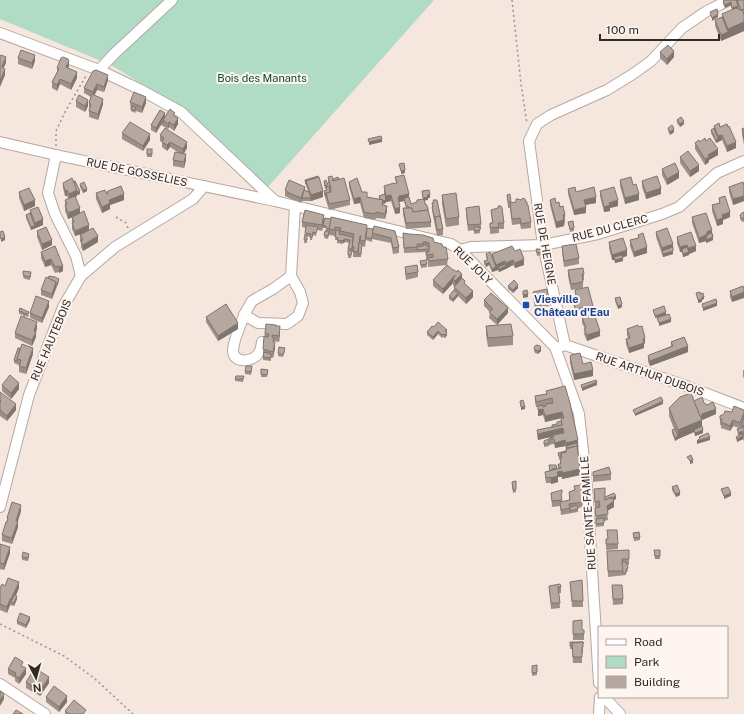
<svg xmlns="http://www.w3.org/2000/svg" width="744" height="714" font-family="'Public Sans',sans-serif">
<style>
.green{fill:#b0dbc4}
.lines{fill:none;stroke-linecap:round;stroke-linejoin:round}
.minor-casing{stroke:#b6a8a0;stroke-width:12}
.path{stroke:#9e938d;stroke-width:1.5;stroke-dasharray:2 3;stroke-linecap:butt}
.minor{stroke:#fff;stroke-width:10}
.wall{fill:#9d9089}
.shaded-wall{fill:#7f766f}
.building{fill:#b6a89f;stroke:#7f766f}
.transit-dot{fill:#1a4fb4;stroke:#fef5f0;stroke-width:1.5}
.labels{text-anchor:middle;stroke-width:4;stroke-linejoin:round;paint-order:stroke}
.park-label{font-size:11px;fill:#0c452e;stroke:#fef5f0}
.street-label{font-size:11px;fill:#312b28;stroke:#fef5f0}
.transit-label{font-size:11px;font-weight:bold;fill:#164399;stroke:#fef5f0;text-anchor:start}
</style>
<rect width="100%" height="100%" fill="#f5e6de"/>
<!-- green -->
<polygon class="green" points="0,0 434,0 267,188 187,112 139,82 111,65 0,19"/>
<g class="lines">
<!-- minor casing -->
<g class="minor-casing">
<g id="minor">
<polyline points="0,33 99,70 139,89 181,112 274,200"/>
<polyline points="99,70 114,54 172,0"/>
<polyline points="0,142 56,155 275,201 451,244 460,250 555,347 579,414 587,488 599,683"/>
<polyline points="56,155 48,193 55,214 76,256 81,276"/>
<polyline points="460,250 471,247 543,245 598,234 662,214 679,207 717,173 744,161"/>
<polyline points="291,276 300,292 303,303 298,316 287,324 258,323 244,315 252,301 273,289 291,276 295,206"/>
<path d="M244,315c-3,10 -11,25 -11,36 1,13 19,11 25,3 3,-3 3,-7 4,-12"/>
<polyline points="565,345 543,245 529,141 537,124 551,115 607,90 633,74 651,61 682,28 707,11 729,0"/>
<polyline points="559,347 565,345 689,387 744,408"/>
<polyline points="0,507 29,395 63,307 81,276 115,247 193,199 204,186"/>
<polyline points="0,684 45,714"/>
<polyline points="601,697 606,699 620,714"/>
<polyline points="599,714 600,697"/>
</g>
</g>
<!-- path -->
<g class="path">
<polyline points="512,0 521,84 527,124"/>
<polyline points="56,146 56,131 65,112 87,74"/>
<polyline points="116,217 126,223 128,228"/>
<polyline points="0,624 64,656 94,678 133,714"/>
</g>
<!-- minor -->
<use href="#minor" class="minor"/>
</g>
<!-- wall -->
<g class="wall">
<polygon points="726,0 744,0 744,31 721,41 715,26 715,20 722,17 722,14 732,10 731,5 725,8 723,4 723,1"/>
<polygon points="660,52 674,57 667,65 660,58"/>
<polygon points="18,58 35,61 32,69 18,64"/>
<polygon points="69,66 68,68 77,78 71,90 60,84 57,91 52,88 52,82 57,72 57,68"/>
<polygon points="108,80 104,92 97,90 94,95 103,104 98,120 89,117 89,111 90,109 89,108 89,103 91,97 84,93 84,88"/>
<polygon points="76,101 88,106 85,112 76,107"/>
<polygon points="130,102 146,103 142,113 136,111 135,113 131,111"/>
<polygon points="165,113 165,117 175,116 178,124 174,131 169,127 168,129 161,125 156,133 151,130 151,125"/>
<polygon points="677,120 684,124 680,127 677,123"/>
<polygon points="714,126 720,127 736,148 727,152 722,140 716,143 711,133 711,130 714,128"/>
<polygon points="668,128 674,132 670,135 668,131"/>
<polygon points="744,128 744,145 742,134 742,129"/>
<polygon points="122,133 150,140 143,151 122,139"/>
<polygon points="160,135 187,148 183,154 186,160 184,168 173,166 173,160 179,153 170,147 167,151 162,147 162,142 160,141"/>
<polygon points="700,142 718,155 709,160 709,162 705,165 695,149 695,143"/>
<rect x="147" y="149" width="5" height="8"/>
<polygon points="680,157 699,171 690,177 680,163"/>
<polygon points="662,169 679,178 667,185 662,175"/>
<polygon points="328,177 333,179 339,179 350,200 350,205 329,210 324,194 324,191 326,190 326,189 325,189 324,184 324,181 328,187 330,191 328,183"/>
<polygon points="395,177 409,197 411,204 417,202 423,199 422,191 430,198 428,198 428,200 424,200 428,210 431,222 431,227 406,229 403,214 403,208 406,208 404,201 399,202 400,213 395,214 391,201 386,202 386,203 383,204 383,205 387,211 385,219 376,218 375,220 364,218 360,203 354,204 349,187 349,182 362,192 367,197 379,199 379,196 384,194 384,186 396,184"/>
<polygon points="305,180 323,197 311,201 302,201 301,203 289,198 285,196 285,190 305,190 308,191 305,183"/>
<polygon points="620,180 633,185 639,200 625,204 620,186"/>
<polygon points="642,181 661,194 646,199 642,187"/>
<polygon points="63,183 80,194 77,195 77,196 75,197 80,213 89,230 98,242 83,251 81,247 81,243 80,241 80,235 84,233 75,236 72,229 72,217 68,219 65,211 65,200 68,199 67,196 65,196 63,188"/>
<polygon points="80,184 87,191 83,193 80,187"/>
<polygon points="744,185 744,201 733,205 729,192 729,187"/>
<polygon points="568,189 576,192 596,203 585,205 586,213 574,215 568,194"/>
<polygon points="600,191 618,206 610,208 610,211 604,212 600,196"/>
<polygon points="19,192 35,206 24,211 19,198"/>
<polygon points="107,192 124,200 110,205 110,209 102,213 96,199 96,193 107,194"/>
<polygon points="442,195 459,217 459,225 446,227 442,204"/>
<polygon points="507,195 511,203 531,222 531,228 521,229 520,224 512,225 510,208 508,208"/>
<polygon points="719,198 730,217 723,220 723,224 717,226 712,211 712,205 719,203"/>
<polygon points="433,200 441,219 443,229 443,235 437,236 432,210 432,203 433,202"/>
<polygon points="550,200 556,203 560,207 565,221 564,226 556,228 550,205"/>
<polygon points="466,208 481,224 481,229 480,229 480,233 474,234 474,230 468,231 466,214"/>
<polygon points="30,210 43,225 31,230 26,218 26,215 30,213"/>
<polygon points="491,210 504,223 504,229 499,229 499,233 490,234 490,223 492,223"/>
<polygon points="744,212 744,222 741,221 740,218 740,215"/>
<polygon points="692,217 712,233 713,240 706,243 706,241 699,243 692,223"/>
<polygon points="324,220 322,231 317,230 316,236 313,235 312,240 310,240 310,237 307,236 307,243 304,243 306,228 302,227 302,222"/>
<polygon points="568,222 574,228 574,231 570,232"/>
<polygon points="323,225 367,228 373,229 395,231 399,247 399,253 393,254 391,243 372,239 372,242 366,240 365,247 362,246 361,257 353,257 353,252 352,252 351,258 348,258 349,243 345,242 343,243 343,244 337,243 337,240 335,240 336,233 335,232 335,236 329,235 328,239 324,238 326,228 323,228"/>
<polygon points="37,231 52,245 42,250 37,237"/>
<polygon points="656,232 673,244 673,254 663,257 656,237"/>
<polygon points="403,233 434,242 443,247 448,259 447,265 462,279 473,297 466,304 458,296 453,302 449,299 449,296 454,290 454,287 455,287 453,285 453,283 443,294 433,286 433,280 447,265 428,267 428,260 426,260 427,267 421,268 420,261 426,260 426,252 404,253"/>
<polygon points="638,235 647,253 634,257 630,246 630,240 638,238"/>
<polygon points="677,237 696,251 689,254 689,255 683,257 682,252 680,252 677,243"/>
<polygon points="609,242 627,256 622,257 623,261 615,263 614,260 612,260 609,248"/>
<polygon points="55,246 63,271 59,273 59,272 55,273 51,265 45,267 41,258 41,252"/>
<polygon points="562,246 579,258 579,264 564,267 562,252"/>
<polygon points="536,249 541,252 541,255 537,256"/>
<polygon points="515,251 524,265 515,268 513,265 499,272 498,270 492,272 489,265 486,267 484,264 484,261 487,260 486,257 486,254 492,257 492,254"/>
<polygon points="405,267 418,272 418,277 406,280 405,273"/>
<polygon points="568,270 584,274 584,280 583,280 583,288 571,290 568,276"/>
<polygon points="23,274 31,275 30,280 25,279 23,277"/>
<polygon points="59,282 52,299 41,295 41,290"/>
<polygon points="508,286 518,288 513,293 508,289"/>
<polygon points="743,286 732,302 730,297 730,291"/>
<polygon points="575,290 593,306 593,312 575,315 574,306 574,301 576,300"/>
<polygon points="533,292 549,300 549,306 535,308 533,297"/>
<polygon points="615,298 622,307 618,309 615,301"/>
<polygon points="484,300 508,313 497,325 489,318 490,312 484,306"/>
<polygon points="49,307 42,323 30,318 30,313"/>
<polygon points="20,308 29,315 28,317 25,316 25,317 23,316 23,315 19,314 19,311"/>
<polygon points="206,317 238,329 218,341 206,322"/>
<polygon points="582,317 600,336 587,341 584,334 585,329 582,323"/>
<polygon points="276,326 280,332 279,342 274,341 275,348 273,358 271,357 271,361 263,360 263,349 265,334"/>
<polygon points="486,326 513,336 513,345 488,347 486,335"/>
<polygon points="434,327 447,330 447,335 445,338 443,337 442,338 438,334 433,340 427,335 427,332"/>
<polygon points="639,327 645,343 644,344 644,348 629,353 626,344 626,339 628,338 627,335 627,329"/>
<polygon points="37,328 36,332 36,337 32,346 15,338 15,333"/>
<polygon points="671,342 688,352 650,366 648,362 648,356 671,346"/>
<polygon points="534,348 541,351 538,354 535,353 534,351"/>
<polygon points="285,351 283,357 278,356 278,353"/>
<polygon points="33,354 26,374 19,372 19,365 14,363 14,360"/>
<polygon points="570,357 583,364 593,376 574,380 570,363"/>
<polygon points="252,369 251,375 245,374 245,371"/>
<polygon points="261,369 268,370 267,377 261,377"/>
<polygon points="743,370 744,370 744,379 743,376"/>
<polygon points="236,376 244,376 243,382 235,381"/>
<polygon points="2,385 19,389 11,399 2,391"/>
<polygon points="565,386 578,440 580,475 562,479 562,477 558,477 558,482 551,484 551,483 546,483 545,477 545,472 550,471 549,465 556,465 557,469 558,469 558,464 560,464 560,459 561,459 559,459 558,453 566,451 566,448 565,446 555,448 554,444 549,445 549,438 553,436 538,440 537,436 537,430 552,427 552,425 557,424 557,422 561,422 561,419 563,418 562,418 545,422 543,415 538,416 538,407 536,407 535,402 535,396 546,394 546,391"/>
<polygon points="0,392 16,410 7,421 0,416"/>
<polygon points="694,401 704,403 716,414 702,420 702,426 703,433 695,436 694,432 678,439 675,441 672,433 672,430 674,429 669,416 669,408"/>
<polygon points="744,410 744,441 743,439 737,442 736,437 738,436 737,429 739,428 733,426 730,431 721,428 721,425 720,425 720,416 732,412"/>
<polygon points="544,441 549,443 549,446 544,447"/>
<polygon points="593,472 611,474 611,480 593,482"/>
<polygon points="516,481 516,492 513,493 512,482"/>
<polygon points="574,486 583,502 583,507 578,508 578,512 561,515 560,506 552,507 551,493 562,499 562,502 569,500 569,492 574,490"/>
<polygon points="672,487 680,495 676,497 672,490"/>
<polygon points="594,489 605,497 616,499 614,500 614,507 607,511 608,520 604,521 604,526 596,527 595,508 599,507 595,507"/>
<polygon points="21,511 18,521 18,527 12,544 2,541 2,535 7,521 7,518"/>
<polygon points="633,533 640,537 640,540 634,541"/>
<polygon points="606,539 618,544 618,549 606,550"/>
<polygon points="0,544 10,553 4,570 0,569"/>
<polygon points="654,550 660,550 660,559 655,559"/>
<polygon points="607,551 629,559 629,565 627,565 628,571 626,572 626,575 608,577"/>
<polygon points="22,557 29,557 28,561 22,560"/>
<polygon points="570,582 583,601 583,607 572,607"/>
<polygon points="612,585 623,599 623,604 613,605"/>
<polygon points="5,586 19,588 15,596 17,599 14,606 10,605 7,613 0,610 0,588"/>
<polygon points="549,586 561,587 561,593 559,593 560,608 551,609"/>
<polygon points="30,620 26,628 17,624 17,621"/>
<polygon points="573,621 582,630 584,630 584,640 573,640"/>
<polygon points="570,642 583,644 583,653 582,653 582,663 573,663 572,649 570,649"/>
<polygon points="537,665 537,675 532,676 532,666"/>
<polygon points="23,667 26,674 19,684 15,681 15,678 8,674 8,669"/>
<polygon points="26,682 49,683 40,696 26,688"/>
<polygon points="46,697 67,702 59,712 46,702"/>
<polygon points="65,711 86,714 65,714"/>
</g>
<!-- shaded-wall -->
<g class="shaded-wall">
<polygon points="731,2 731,5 725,8 725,5"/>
<polygon points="738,6 738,9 732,11 732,8"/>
<polygon points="718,14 718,17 712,21 712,18"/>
<polygon points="744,22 744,31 728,38 728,29"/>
<polygon points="728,32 728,38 721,41 721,35"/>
<polygon points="674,51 674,57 667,65 667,59"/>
<polygon points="35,55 35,61 32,69 32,63"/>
<polygon points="6,57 6,63 2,71 2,66"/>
<polygon points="69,61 69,66 66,72 66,67"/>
<polygon points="5,69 5,75 0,87 0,81"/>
<polygon points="77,72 77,78 71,90 71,84"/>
<polygon points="108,75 108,80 104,92 104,87"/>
<polygon points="60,79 60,84 57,91 57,85"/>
<polygon points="97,84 97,90 93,98 93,92"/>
<polygon points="146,97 146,103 142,113 142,107"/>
<polygon points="103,99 103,104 98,120 98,114"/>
<polygon points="88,100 88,106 85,112 85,106"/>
<polygon points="165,113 165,118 161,122 161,124 156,133 156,128"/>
<polygon points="178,118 178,124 174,131 174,125"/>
<polygon points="684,121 684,124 680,127 680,124"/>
<polygon points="169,122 169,127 168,129 168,124"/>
<polygon points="674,129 674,132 670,135 670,132"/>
<polygon points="150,134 150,140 143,151 143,146"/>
<polygon points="722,135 722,140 716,143 716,140 718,139 718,136"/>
<polygon points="382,139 382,142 369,145 369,142"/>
<polygon points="170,142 170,147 167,151 167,145"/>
<polygon points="187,142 187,148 183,155 183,149"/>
<polygon points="736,142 736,148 727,152 727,146"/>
<polygon points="718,149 718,155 709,160 709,162 705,165 705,159 708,155"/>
<polygon points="186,154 186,160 184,168 184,162"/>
<polygon points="699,165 699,171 690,177 690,171"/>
<polygon points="405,170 405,173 401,174 401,171"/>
<polygon points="679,172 679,178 667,185 667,179"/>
<polygon points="305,187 305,192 302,198 301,203 301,198"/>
<polygon points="661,188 661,194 646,199 646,193"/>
<polygon points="87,189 87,191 83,193 83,190"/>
<polygon points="67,190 67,196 65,196 65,191"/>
<polygon points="77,190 80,191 80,194 77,195 77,196 69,199 69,194"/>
<polygon points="323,191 323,197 311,201 311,195"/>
<polygon points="124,194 124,200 110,205 110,209 102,213 102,207 109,200"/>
<polygon points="409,194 409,200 404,198 404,201 399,202 399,203 398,198 399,196"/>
<polygon points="639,194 639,200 625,204 625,198"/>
<polygon points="391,195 391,201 386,202 386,203 383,204 383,205 380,201 386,200 386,196"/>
<polygon points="427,195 430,195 430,198 428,198 428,200 423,201 423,198"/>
<polygon points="744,196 744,201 733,205 733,199"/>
<polygon points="360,197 360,203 354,204 354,199"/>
<polygon points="596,197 596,203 584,205 584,200"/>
<polygon points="35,200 35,206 24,211 24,205"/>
<polygon points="618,200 618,206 610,208 610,211 604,212 604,207 609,203"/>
<polygon points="387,206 387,211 385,219 385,214"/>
<polygon points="400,207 400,213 395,214 395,209"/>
<polygon points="586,207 586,213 574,215 574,210"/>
<polygon points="80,208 80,214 68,219 68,213"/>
<polygon points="730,212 730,217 723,220 723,224 717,226 717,220 722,215"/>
<polygon points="324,215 324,220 322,231 322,225"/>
<polygon points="563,215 565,215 564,226 556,228 556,222"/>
<polygon points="43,219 43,225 31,230 31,227 35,226 35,223"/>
<polygon points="89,225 89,231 75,236 75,231"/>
<polygon points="712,230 712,236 713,237 713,240 706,243 706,238 706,241 699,243 699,238 708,231"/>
<polygon points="98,236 98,242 83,251 83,245"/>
<polygon points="5,237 5,240 1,242 1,239"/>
<polygon points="345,239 345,242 343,243 343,240"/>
<polygon points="52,240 52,245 42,250 42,244"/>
<polygon points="673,244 673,250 662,251 662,248"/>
<polygon points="687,245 687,250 682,249 682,252 680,252 680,247"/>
<polygon points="696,246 696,251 689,254 689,255 683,257 683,254 688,252 688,248"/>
<polygon points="647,247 647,253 634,257 634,252"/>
<polygon points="627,250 627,256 615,260 614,257 614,260 612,260 612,255"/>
<polygon points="673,251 673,254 663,257 663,254"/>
<polygon points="623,258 623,261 615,263 615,260"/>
<polygon points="51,259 51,265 45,267 45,261"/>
<polygon points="524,259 524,265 515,268 515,263"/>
<polygon points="513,260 513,265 506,269 506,263"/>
<polygon points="505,261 505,266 506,266 506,269 499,272 498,267 498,270 492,272 492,269 496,267 496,265"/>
<polygon points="489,262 489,265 486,267 486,264"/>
<polygon points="63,266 63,271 59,273 59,267"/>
<polygon points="462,274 462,280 455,287 455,281"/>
<polygon points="455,275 453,279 453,283 443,294 443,289"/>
<polygon points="56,282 56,287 52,299 52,294"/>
<polygon points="518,285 518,288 513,293 513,290"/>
<polygon points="473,291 473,297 466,304 466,298"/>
<polygon points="744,292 744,298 732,302 732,297"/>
<polygon points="458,293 458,296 453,302 453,299"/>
<polygon points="528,294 528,297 523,298 523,295"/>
<polygon points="702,297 704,297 704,299 702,300 702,302 698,303 698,300"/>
<polygon points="49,301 49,307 42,323 42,318"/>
<polygon points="717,303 717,306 703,311 703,308"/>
<polygon points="622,304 622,307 618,309 618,306"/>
<polygon points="508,308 508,313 497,325 497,319"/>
<polygon points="666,312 666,315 655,318 655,316"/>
<polygon points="671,319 671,322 659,326 659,323"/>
<polygon points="37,322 37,328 36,332 36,337 32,346 32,340 34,331"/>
<polygon points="238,323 238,329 218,341 218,336"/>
<polygon points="280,326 280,332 279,342 279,336"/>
<polygon points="438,331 438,334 433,340 433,337"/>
<polygon points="600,331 600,336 587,341 587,335"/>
<polygon points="447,333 447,335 445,338 445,335"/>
<polygon points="645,338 645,343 644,344 644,348 629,353 629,348 643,339"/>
<polygon points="275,342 275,348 273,358 273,352"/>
<polygon points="688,346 688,352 650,366 650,361"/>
<polygon points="33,348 33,354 26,374 26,368"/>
<polygon points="541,348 541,351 538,354 538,351"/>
<polygon points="593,370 593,376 574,380 574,374"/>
<polygon points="597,382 597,385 582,391 582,388"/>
<polygon points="19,383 19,389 11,399 11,393"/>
<polygon points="663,401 663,404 635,416 635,414"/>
<polygon points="16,404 16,410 7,421 7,416"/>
<polygon points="521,407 525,407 525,409 521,410"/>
<polygon points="543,409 543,415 538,416 538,410"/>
<polygon points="716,409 716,414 702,420 702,429 694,430 694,432 678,439 675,441 675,438 678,436 678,430 699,417 702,414"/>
<polygon points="562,412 562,418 545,422 545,416"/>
<polygon points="733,420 733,426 730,431 730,426"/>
<polygon points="563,428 563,434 538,440 538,434"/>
<polygon points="703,430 703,433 695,436 695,433"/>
<polygon points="742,431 742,437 743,436 743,439 737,442 737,439 739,438 739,433"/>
<polygon points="710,437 710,440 697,444 697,441"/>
<polygon points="565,440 565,446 555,448 555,443"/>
<polygon points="578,440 578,446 566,446 566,449 566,443"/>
<polygon points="693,460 693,463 690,464 690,461"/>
<polygon points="580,469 580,475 562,479 562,473"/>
<polygon points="562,471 562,477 558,477 558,482 551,484 551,478 557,472"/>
<polygon points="680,492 680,495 676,497 676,494"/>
<polygon points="731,493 731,496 724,499 724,496"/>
<polygon points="616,496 616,499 611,501 610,499"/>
<polygon points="614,501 614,507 607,511 607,506"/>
<polygon points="21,505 21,511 16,526 16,521"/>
<polygon points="18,521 18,527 12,544 12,538"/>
<polygon points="10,547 10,553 4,570 4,564"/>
<polygon points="19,582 19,588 13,603 11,602 11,605 11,599"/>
<polygon points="17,596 17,599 14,606 14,603"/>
<polygon points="10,599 10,605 7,613 7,607"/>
<polygon points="30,617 30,620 26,628 26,625"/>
<polygon points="26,668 26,674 19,684 19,678"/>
<polygon points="49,677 49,683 40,696 40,691"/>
<polygon points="4,694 4,699 0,706 0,701"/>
<polygon points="67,696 67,702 59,712 59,707"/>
</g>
<!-- building -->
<g class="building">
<polygon points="726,0 736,0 738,6 732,8 731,2 725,5 723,1"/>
<polygon points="737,0 744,0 744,9 741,10"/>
<polygon points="736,8 743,11 744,15 744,22 728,29 722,14"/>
<polygon points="717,9 718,14 712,18 710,12"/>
<polygon points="722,17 728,32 721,35 715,20"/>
<polygon points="668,45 674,51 667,59 660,52"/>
<polygon points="21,50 35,55 32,63 18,58"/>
<polygon points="1,55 6,57 2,66 3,68 5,69 0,81 0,56"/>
<polygon points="63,57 68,59 69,61 66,67 77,72 71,84 60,79 57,85 52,82 59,69 57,68 61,58"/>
<polygon points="96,70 108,75 104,87 97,84 93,92 84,88 93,71"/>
<polygon points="134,92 146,97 142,107 130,102"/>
<polygon points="92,94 103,99 98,114 89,111 91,104 89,103"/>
<polygon points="79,95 88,100 85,106 76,101"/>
<polygon points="132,106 136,108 135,110 131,109"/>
<polygon points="170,109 175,113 173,115 178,118 174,125 169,122 168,124 163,120"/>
<polygon points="160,110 165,113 156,128 151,125"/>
<polygon points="164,117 165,117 163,120 163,123 161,122"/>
<polygon points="681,117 684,121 680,124 677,120"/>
<polygon points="130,122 150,134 143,146 122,133"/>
<polygon points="719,123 720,127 727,124 728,127 729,126 736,142 727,146 722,135 718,136 714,126"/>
<polygon points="672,125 674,129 670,132 668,128"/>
<polygon points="165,128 187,142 183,149 170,142 167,145 162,142 164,138 160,135"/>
<polygon points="714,128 718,139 716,140 711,130"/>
<polygon points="744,128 744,139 742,129"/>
<polygon points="381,136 382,139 369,142 368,139"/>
<polygon points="705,138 706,141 710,138 718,149 708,155 709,157 705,159 695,143 699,140 700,142"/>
<rect x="147" y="149" width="5" height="5"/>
<polygon points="688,151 699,165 690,171 680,157"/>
<polygon points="175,152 186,154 184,162 173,160"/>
<polygon points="404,163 405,170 401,171 399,164"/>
<polygon points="675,163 679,172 667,179 662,169"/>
<polygon points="404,175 409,194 399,196 399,197 398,198 400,207 395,209 391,195 386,196 384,186 394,183 395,184 397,183 395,177"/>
<polygon points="318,176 318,177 306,181 306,184 305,180"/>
<polygon points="332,176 333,181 344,178 350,200 329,204 326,193 331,192 330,188 331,188 328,177"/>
<polygon points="657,176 661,188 646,193 642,181"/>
<polygon points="319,177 323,191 311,195 306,181"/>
<polygon points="338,177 339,179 333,181 333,179"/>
<polygon points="631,177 633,185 636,184 639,194 625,198 620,180"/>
<polygon points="72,178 77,190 69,194 67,190 65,191 63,183"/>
<polygon points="357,178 362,192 367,192 367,197 383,200 382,205 387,206 385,214 376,212 375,214 364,212 360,197 354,199 349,182"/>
<polygon points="289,180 305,187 301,198 289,193 285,190"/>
<polygon points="326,180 328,185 325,186 324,181"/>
<polygon points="74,181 75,181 80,191 77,192"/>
<polygon points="84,182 87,189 83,190 80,184"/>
<polygon points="743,182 744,185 744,196 733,199 729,187"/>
<polygon points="121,186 124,194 109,200 110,203 102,207 96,193 105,190 107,194 108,194 107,192 108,191"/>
<polygon points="329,186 330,192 326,193 326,196 324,191 327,190 326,187"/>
<polygon points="575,187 576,192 594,187 596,197 584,200 586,207 574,210 568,189"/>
<polygon points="614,187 618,200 609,203 610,205 604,207 600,191"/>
<polygon points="29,188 35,200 24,205 19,192"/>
<polygon points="304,190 309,192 311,198 302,198"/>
<polygon points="429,190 430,195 427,195 428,197 423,198 422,191"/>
<polygon points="456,193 459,217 446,219 442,195"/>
<polygon points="385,194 386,200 383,201 383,200 380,199 379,196"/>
<polygon points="510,194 511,202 508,202 507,195"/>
<polygon points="75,196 80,208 68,213 65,205 67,204 65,200"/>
<polygon points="725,196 730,212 722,215 723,218 717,220 712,205 720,203 719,198"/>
<polygon points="409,197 411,204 417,202 417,200 424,199 425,204 426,204 428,208 428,210 413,212 412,208 409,208 408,206 406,206 404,198"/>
<polygon points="523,198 525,199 526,202 527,202 527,205 528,205 531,222 521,224 520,218 512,219 510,203 516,202 516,199 518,199 521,200"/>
<polygon points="555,198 556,203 559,202 560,207 563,206 565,215 563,215 564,220 556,222 550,200"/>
<polygon points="433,200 437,200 441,219 440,216 435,217 435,220 432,207 433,207 432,203 434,202"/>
<polygon points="479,206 481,224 468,225 466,208"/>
<polygon points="498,206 501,206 502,208 504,223 498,223 499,227 490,228 490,223 493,223 491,210 498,208"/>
<polygon points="38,207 43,219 35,223 30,210"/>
<polygon points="403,208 412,208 413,212 428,210 431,222 406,223"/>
<polygon points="305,210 324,215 322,225 302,222"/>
<polygon points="84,211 89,225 75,231 72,223 74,222 72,217"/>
<polygon points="744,212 744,219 741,218 740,215 742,213"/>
<polygon points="30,213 35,226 31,227 26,215"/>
<polygon points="706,213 712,230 708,231 706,235 699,238 692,217"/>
<polygon points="440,216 443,229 437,230 435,217"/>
<polygon points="331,217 367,225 365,241 360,240 361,236 360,236 358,251 353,252 354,247 352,246 354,234 340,231 341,228 335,227 335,230 329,229"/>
<polygon points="325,218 331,219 329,229 326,228 326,226 323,225"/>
<polygon points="573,221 574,228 570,229 568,222"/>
<polygon points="306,225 318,227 316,233 313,232 312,237 310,237 311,234 305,233"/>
<polygon points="374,226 395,231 399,247 393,248 391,238 372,233"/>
<polygon points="46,227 52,240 42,244 37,231"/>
<polygon points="474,227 480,227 480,230 474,231"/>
<polygon points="93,228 98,236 83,245 81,241 83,240 80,235"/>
<polygon points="367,228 373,229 372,239 366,237"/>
<polygon points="667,228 673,244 662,248 656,232"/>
<polygon points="336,230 340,231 339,234 353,237 352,249 348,249 350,240 345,239 343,240 343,241 337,240 338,238 335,237"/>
<polygon points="3,231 5,237 1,239 0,237 0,232"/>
<polygon points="325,231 329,231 328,236 324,235"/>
<polygon points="691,232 696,246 688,248 687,245 680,247 677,237"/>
<polygon points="403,233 409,234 423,235 433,238 434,242 442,244 443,247 446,247 448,259 428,261 428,258 433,257 433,254 426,255 426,252 429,252 429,243 426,243 427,242 423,242 423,244 417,244 417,247 404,248"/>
<polygon points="643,233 647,247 634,252 630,240 639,238 638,235"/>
<polygon points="712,233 713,237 706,240 706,238 708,234"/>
<polygon points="305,234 307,235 307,240 304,240"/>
<polygon points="623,238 627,250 612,255 609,242"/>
<polygon points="359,243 362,243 361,254 358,254"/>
<polygon points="426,244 426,246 429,246 429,249 417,250 417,247 423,246 423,245"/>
<polygon points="576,244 579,258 564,261 562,246"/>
<polygon points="55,246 63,266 59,267 59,266 55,267 51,259 45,261 41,252"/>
<polygon points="512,246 515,251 520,249 524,259 515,263 513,260 506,263 505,261 496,265 492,254"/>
<polygon points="673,247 673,251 663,254 662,251"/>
<polygon points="687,247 689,252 683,254 682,249"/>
<polygon points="536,249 540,249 541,252 537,253"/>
<polygon points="348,250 352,250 351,255 348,255"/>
<polygon points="490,252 496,267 492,269 489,262 486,264 484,261 488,260 486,254"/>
<polygon points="622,255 623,258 615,260 614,257"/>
<polygon points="426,260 427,264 421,265 420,261"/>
<polygon points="505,264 506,266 499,269 498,267"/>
<polygon points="417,265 418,272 406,274 405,267"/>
<polygon points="447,265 453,270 454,270 457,272 458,270 462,274 455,281 453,279 455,275 443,289 433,280"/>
<polygon points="583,268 584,274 582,274 583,282 571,284 568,270"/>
<polygon points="23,271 31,272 30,277 25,276 23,274"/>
<polygon points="49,276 55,277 59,279 57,285 56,284 56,282 48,278"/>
<polygon points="46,277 56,282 52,294 41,290"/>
<polygon points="462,278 465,281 464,283 473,291 466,298 454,287"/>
<polygon points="514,280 518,285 513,290 508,286"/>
<polygon points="743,286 744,289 744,292 732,297 730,291"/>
<polygon points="588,287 593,306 575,309 574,301 577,300 575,290"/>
<polygon points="547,289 549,300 535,302 533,292"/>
<polygon points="454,290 458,293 453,299 449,296"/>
<polygon points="527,290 528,294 523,295 523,291"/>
<polygon points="700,292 700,294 703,293 704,297 702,297 702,299 698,300 696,293"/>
<polygon points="491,293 508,308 497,319 489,312 493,309 484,300"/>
<polygon points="36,296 49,301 42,318 30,313"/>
<polygon points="620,297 622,304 618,306 615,298"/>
<polygon points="716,299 717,303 703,308 702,304"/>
<polygon points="226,304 238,323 218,336 206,317"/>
<polygon points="664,306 666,312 655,316 653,310"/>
<polygon points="20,308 29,312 28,314 25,313 25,314 23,313 23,312 19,311"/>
<polygon points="594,313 600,331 587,335 584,329 586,328 582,317"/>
<polygon points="669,314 671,319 659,323 657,318"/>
<polygon points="21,316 37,322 34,331 36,332 32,340 15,333"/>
<polygon points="438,322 447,330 445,331 447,333 445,335 443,334 442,335 438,331 433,337 427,332 432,326 434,327"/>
<polygon points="266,324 276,325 276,326 280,326 279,336 272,335 272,337 274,338 273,342 275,342 273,352 263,349 264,336 268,337 269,334 265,334"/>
<polygon points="511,324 513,336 488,338 486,326"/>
<polygon points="638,325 639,327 642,326 645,338 643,339 644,343 629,348 626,339 630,338 627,329"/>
<polygon points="684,337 688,346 650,361 648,356 649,355 673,346 671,342"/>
<polygon points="22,344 33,348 26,368 19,366 21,360 17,359"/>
<polygon points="537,345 540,346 541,348 538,351 535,350 534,348 535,346"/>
<polygon points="279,347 285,348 283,355 278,353"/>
<polygon points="18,348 20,348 17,359 17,361 14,360"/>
<polygon points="264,352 271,354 271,358 263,357"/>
<polygon points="580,353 583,364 591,362 593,370 574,374 570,357 571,355"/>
<polygon points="246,366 252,366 251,372 245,371"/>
<polygon points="261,369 268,370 267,375 261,374"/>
<polygon points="10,375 19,383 11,393 2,385"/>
<polygon points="236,376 244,376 243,379 235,379"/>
<polygon points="596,380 597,382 582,388 581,385"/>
<polygon points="565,386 570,403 578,440 566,443 565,440 555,443 554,439 549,439 549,438 554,437 553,435 564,433 563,428 538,434 537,430 562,425 561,419 564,418 562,412 545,416 543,409 538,410 538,406 543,405 543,407 546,406 546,404 553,403 552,398 536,402 535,396 547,394 546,391"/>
<polygon points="0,392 16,404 7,416 0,410 0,402 1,401 0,400"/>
<polygon points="691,393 702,420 678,430 669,408 680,397"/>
<polygon points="661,397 663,401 635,414 633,410"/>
<polygon points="702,397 704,403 707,405 713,402 716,409 702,414 702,416 700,416 694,401"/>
<polygon points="523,400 525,407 521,407 520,401"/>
<polygon points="734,406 744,410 744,413 740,423 733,420 730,426 721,422 722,419 720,419 720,416 724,414 725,411 732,412"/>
<polygon points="744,416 744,426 741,425"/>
<polygon points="561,421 562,425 552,427 552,425 557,424 557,422"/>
<polygon points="702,426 703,430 695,433 694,430"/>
<polygon points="744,426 744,435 742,431 739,433 737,429 744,427"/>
<polygon points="675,429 678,436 675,438 672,430"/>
<polygon points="708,433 710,437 697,441 700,438 699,437"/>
<polygon points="742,434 743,436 737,439 736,437"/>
<polygon points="548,439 549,443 544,444 544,441"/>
<polygon points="577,443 578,447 577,447 577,446 567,448 566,446"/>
<polygon points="577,446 580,469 562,473 562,471 557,472 558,476 551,478 551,477 546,478 545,472 561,468 561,467 559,467 558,464 561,464 560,459 562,458 561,453 566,452 566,449"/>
<polygon points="566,451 566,452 561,453 561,456 559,456 558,453"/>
<polygon points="691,455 693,460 690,461 687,457"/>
<polygon points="549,465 556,465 557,468 552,469 552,470 550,471"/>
<polygon points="609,467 611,474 593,476 593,472"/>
<polygon points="516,481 516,489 513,490 512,482"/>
<polygon points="581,485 583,502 569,504 570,508 561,510 560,502 570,500 569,492 575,490 574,486"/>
<polygon points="677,485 680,492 676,494 672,487"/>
<polygon points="728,487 731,493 724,496 721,489"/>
<polygon points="605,488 605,500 611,497 611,499 613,498 614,501 607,506 608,514 596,516 595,508 600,507 599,501 595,502 594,489"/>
<polygon points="562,490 562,493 561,494 562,500 552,501 551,493"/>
<polygon points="614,493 616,496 611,498 611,497 605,500 605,497"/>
<polygon points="12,502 21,505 16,521 18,521 12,538 2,535 6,522 7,522 8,518 7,518"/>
<polygon points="577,505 578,509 570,511 570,507"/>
<polygon points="604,518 604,523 596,524 596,519"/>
<polygon points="607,530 617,530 618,544 606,544 606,539 608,539"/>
<polygon points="639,532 640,537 634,538 633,533"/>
<polygon points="0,544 10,547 4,564 0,563"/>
<polygon points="629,550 629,559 622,559 623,571 608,571 607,551"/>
<polygon points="654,550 660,550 660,556 655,556"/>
<polygon points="23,552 29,554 28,558 22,557"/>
<polygon points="622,562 626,562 628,568 626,569 626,573 623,573"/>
<polygon points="8,578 19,582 11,599 10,599 7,607 0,604 0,588 2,584 5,586"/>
<polygon points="582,580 583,601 572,601 570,582"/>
<polygon points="560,584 561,587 558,587 560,603 551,603 549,586"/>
<polygon points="612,585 622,585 623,599 613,599"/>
<polygon points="14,595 17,596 14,603 11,602"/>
<polygon points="20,613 30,617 26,625 17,621"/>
<polygon points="582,620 582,630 584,630 584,634 573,634 573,621"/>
<polygon points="570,642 583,642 583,644 583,642 572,643 572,646 570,646"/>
<polygon points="583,642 583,647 582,647 582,657 573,657 572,643"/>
<polygon points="15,657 23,662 21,666 26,668 19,678 15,675 16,673 8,669"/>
<polygon points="537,665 537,672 532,673 532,666"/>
<polygon points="35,668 49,677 40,691 26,682"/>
<polygon points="54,686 67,696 59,707 46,697"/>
<polygon points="0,691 4,694 0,701"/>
<polygon points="74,700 86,710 83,714 69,714 65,711"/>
<polygon points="16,710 23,714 13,714"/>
</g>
<!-- markers -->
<rect class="transit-dot" x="522" y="301" width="8" height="8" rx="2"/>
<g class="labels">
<!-- park labels -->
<g class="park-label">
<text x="262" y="82">Bois des Manants</text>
</g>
<!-- street labels -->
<g class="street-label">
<text transform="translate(137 172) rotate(12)" y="4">RUE DE GOSSELIES</text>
<text transform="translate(610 228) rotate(-15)" y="4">RUE DU CLERC</text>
<text transform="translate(545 244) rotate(80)" y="4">RUE DE HEIGNE</text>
<text transform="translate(473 265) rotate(44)" y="4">RUE JOLY</text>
<text transform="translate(51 340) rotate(-67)" y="4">RUE HAUTEBOIS</text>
<text transform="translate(650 374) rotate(19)" y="4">RUE ARTHUR DUBOIS</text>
<text transform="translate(588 513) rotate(-94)" y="4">RUE SAINTE-FAMILLE</text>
</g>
<!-- transit labels -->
<g class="transit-label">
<text x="534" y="303">Viesville<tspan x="534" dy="13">Château d'Eau</tspan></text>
</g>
</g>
<!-- legend -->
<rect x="598" y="626" width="130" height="72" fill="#fef5f0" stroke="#aca4a0"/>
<rect x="606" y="639" width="20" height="6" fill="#ffffff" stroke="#aca4a0"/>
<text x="634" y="646" font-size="12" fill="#312b28">Road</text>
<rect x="606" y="656" width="20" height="12" fill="#b0dbc4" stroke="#aca4a0"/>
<text x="634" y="666" font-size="12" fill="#312b28">Park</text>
<rect x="606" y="676" width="20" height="12" fill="#b6a89f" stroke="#aca4a0"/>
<text x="634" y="686" font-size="12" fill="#312b28">Building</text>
<!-- north arrow -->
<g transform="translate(36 678) rotate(174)" stroke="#fef5f0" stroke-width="3" paint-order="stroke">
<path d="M0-3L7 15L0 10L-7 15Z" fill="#312b28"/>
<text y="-6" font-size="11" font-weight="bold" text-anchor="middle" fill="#312b28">N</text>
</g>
<!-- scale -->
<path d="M600 34v6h119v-6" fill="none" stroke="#312b28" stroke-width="2"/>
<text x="606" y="34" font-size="12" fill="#312b28" stroke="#fef5f0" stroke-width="3" paint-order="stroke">100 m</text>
</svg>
